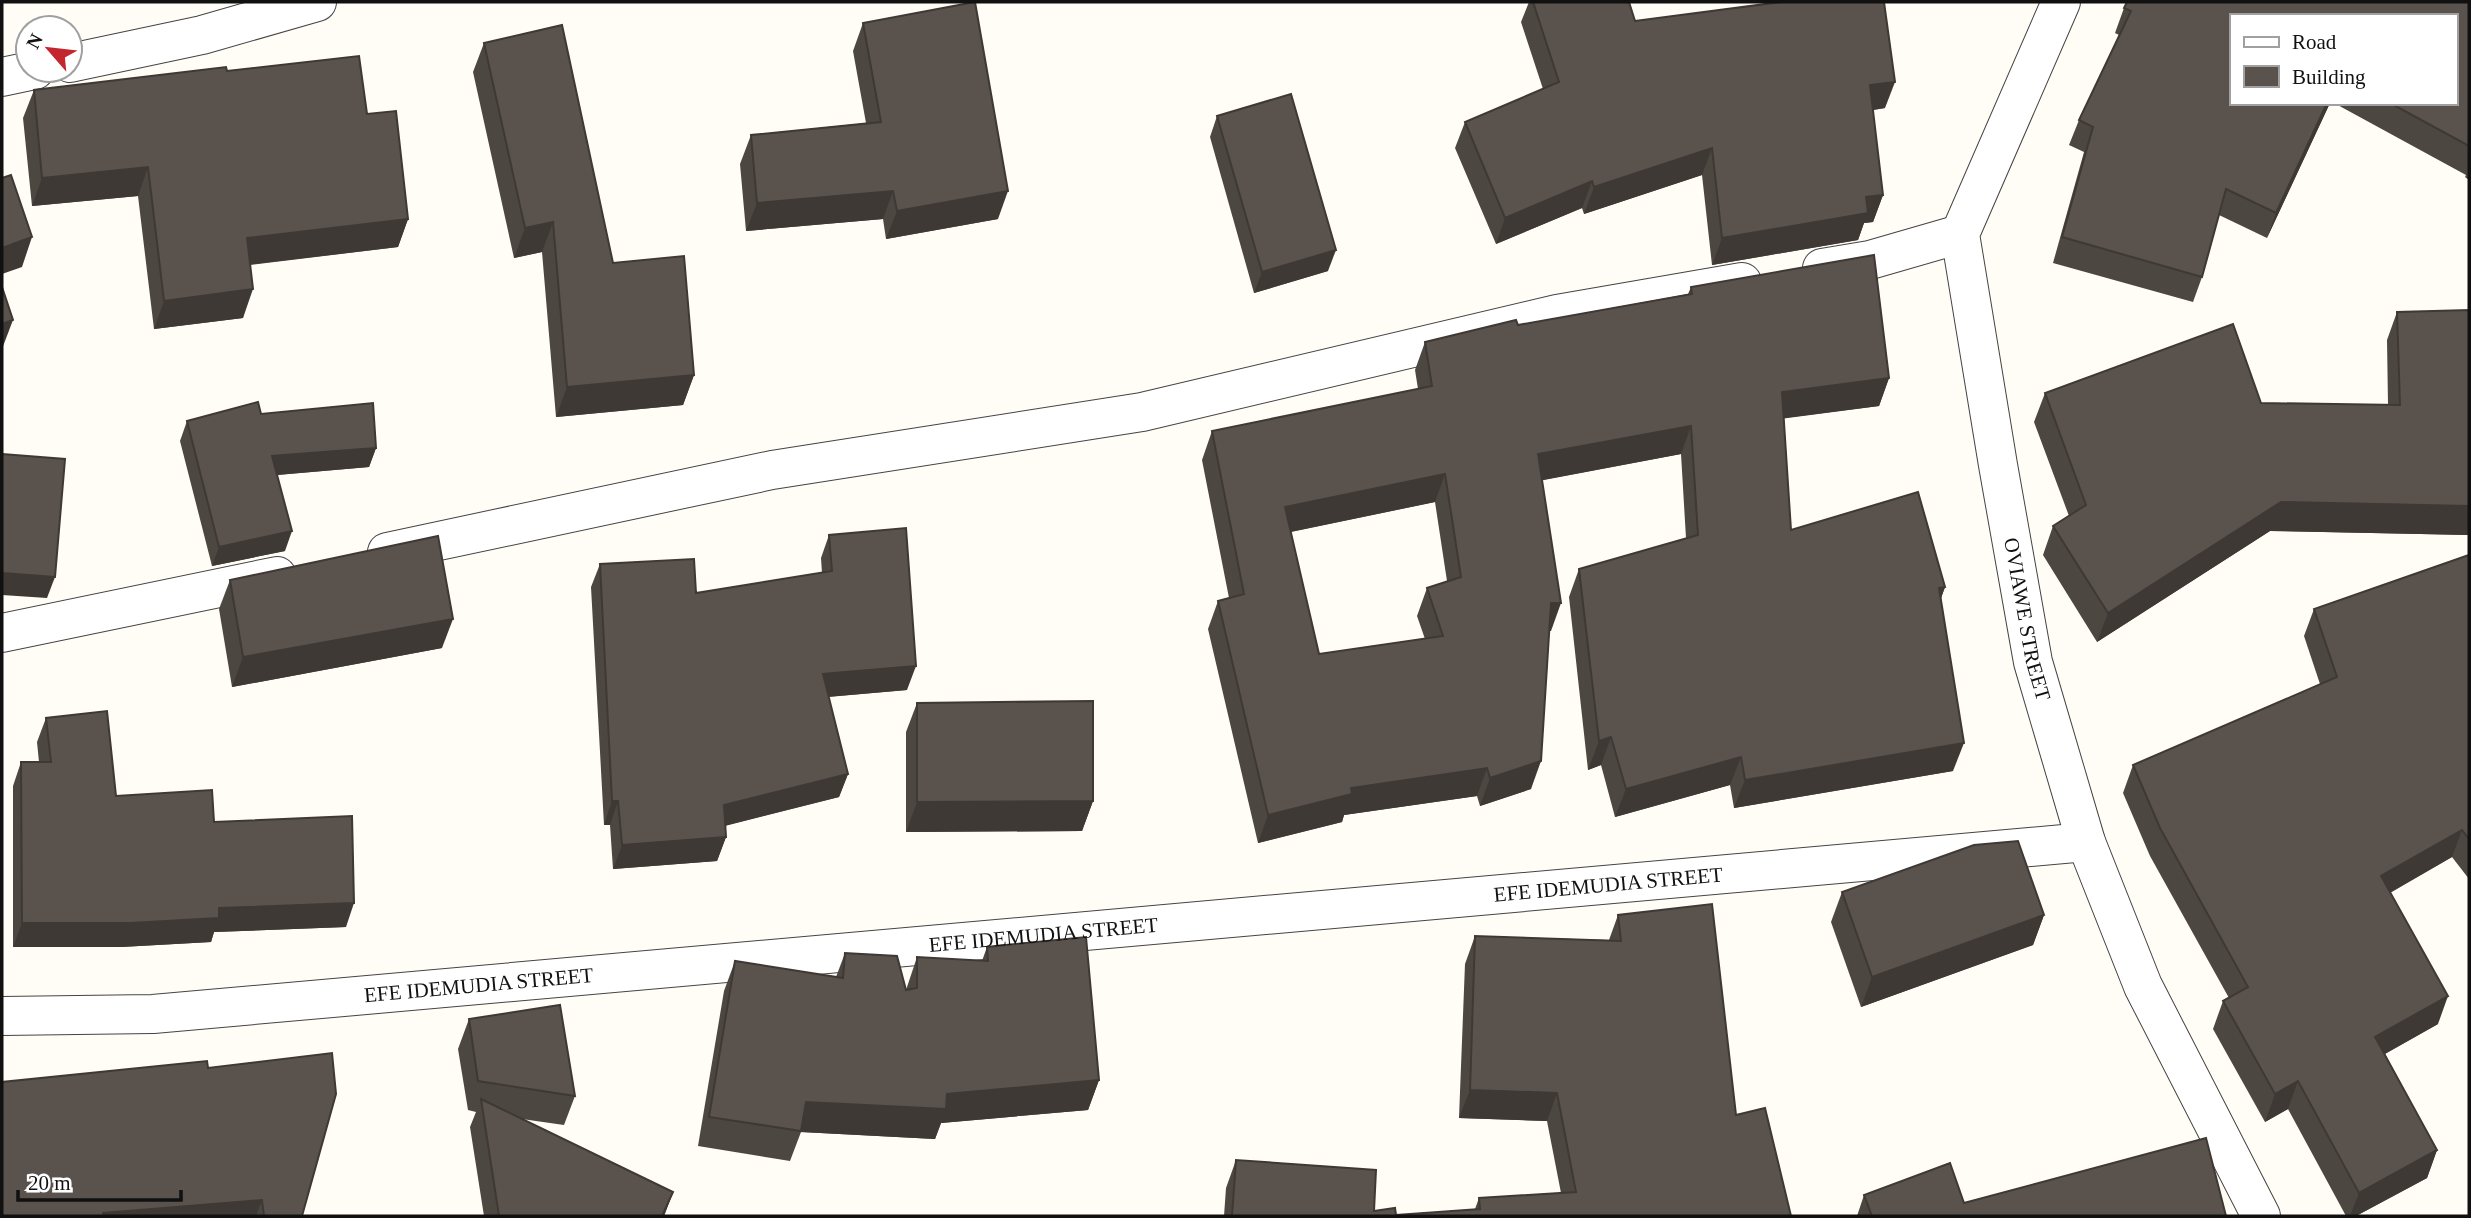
<svg xmlns="http://www.w3.org/2000/svg" width="2471" height="1218" font-family="Georgia,serif">
<style>
.lines{fill:none;stroke-linecap:round;stroke-linejoin:round}
.street-casing{stroke:#444;stroke-width:40}
.street{stroke:#fff;stroke-width:38}
.wall{fill:#4d4742;fill-rule:evenodd}
.shaded-wall{fill:#3f3936}
.building{fill:#5a524d;stroke:#3f3936;stroke-width:2;fill-rule:evenodd}
.labels{text-anchor:middle;stroke-width:7;stroke-linejoin:round;paint-order:stroke}
.street-label{font-size:21px;fill:#111;stroke:#fff}
</style>
<rect width="100%" height="100%" fill="#fffdf5"/>
<g class="lines">
<!-- street casing -->
<g class="street-casing">
<g id="street">
<path id="s1" d="M2061,2l-101,232 38,231 35,197 53,180 57,144 118,230"/>
<polyline points="70,63 202,35 317,2"/>
<polyline points="2,77 35,70"/>
<polyline points="1822,268 1870,260 1960,234"/>
<polyline points="387,552 772,470 1142,412 1557,314 1742,282"/>
<polyline points="2,633 277,576"/>
<path id="s2" d="M2,1016l151,-2 1933,-172"/>
</g>
</g>
<!-- street -->
<use href="#street" class="street"/>
</g>
<!-- wall -->
<g class="wall">
<polygon points="1529,2 1629,2 1635,21 1885,108 1873,110 1883,195 1873,222 1864,223 1858,240 1712,265 1702,175 1584,214 1582,208 1496,244 1455,148 1465,122 1543,89 1521,22"/>
<polygon points="2469,2 2469,180 2465,177 2466,175 2334,103 2455,103 2231,16 2330,103 2267,238 2219,215 2202,277 2193,302 2053,263 2084,152 2069,145 2079,120 2119,35 2115,33 2124,8"/>
<polygon points="863,23 998,219 886,239 883,219 746,231 740,164 751,135 866,123 853,51"/>
<polygon points="484,43 613,263 694,375 683,405 556,417 542,252 514,258 473,72"/>
<polygon points="227,71 408,219 398,247 250,265 243,318 154,329 138,196 32,206 23,118 34,90"/>
<polygon points="1217,116 1328,271 1254,293 1210,137"/>
<path d="M1691,287l198,91 -10,28 -95,12 7,112 154,57 -4,11 12,173 -219,37 -4,-23 -115,32 -14,-52 -13,5 -19,-173 10,-28 107,-31 -5,-84 -139,26 9,151h-2l-18,158 -51,17 -3,-10 -133,19 -2,7 -84,21 -50,-214 10,-28 11,-3 -27,-138 10,-29 206,-42 -3,-19 10,-28 263,-48zM1435,502l12,79 -20,7 -10,28 8,23 -106,15 -28,-122z"/>
<polygon points="2397,312 2469,535 2270,531 2097,642 2043,555 2053,526 2069,516 2034,422 2045,393 2261,403 2388,405 2387,340"/>
<polygon points="261,414 376,448 369,467 277,475 285,551 212,566 180,441 187,421"/>
<polygon points="829,535 907,690 828,697 848,774 839,797 725,826 726,837 717,861 613,869 610,825 604,825 591,587 600,564 696,593 822,573 821,558"/>
<polygon points="2469,555 2469,879 2452,857 2390,893 2438,1024 2385,1054 2437,1150 2427,1178 2356,1216 2346,1216 2288,1109 2265,1122 2213,1029 2223,1001 2229,998 2150,856 2123,793 2133,765 2320,684 2304,636 2314,609"/>
<polygon points="230,580 442,648 232,687 219,609"/>
<polygon points="917,703 1093,801 1082,831 906,832 906,732"/>
<polygon points="46,718 116,796 214,822 346,927 214,932 211,942 121,947 13,947 13,786 21,762 39,762 37,742"/>
<polygon points="1842,892 2044,915 2033,945 1861,1007 1831,922"/>
<polygon points="1618,915 1736,1115 1791,1216 1224,1216 1226,1188 1236,1160 1374,1211 1396,1215 1475,1209 1479,1198 1561,1193 1547,1121 1459,1118 1465,964 1475,936 1609,940"/>
<polygon points="987,947 1099,1080 1088,1110 941,1123 935,1139 801,1132 790,1161 698,1146 724,991 735,961 836,977 845,953 906,990 917,957 982,961"/>
<polygon points="469,1019 575,1096 564,1125 522,1119 673,1192 664,1216 484,1216 470,1127 476,1112 468,1110 458,1049"/>
<polygon points="208,1068 302,1216 2,1216"/>
<polygon points="1864,1195 1964,1203 2226,1216 1857,1216"/>
</g>
<!-- shaded-wall -->
<g class="shaded-wall">
<polygon points="1895,82 1885,108 1860,112 1870,85"/>
<polygon points="2327,103 2330,103 2267,238 2276,213"/>
<polygon points="1712,148 1702,175 1584,214 1594,187"/>
<polygon points="148,167 138,196 32,206 42,178"/>
<polygon points="1592,181 1582,208 1496,244 1505,218"/>
<polygon points="893,191 883,219 746,231 757,203"/>
<polygon points="1008,191 998,219 886,239 897,211"/>
<polygon points="1883,195 1873,222 1864,223 1858,240 1712,265 1722,238 1866,197"/>
<polygon points="408,219 398,247 237,266 247,238"/>
<polygon points="553,222 542,252 514,258 525,228"/>
<polygon points="32,237 22,267 2,274 2,248"/>
<polygon points="1336,250 1328,271 1254,293 1262,272"/>
<polygon points="253,289 243,318 154,329 164,301"/>
<polygon points="13,320 2,349 2,350 2,324"/>
<polygon points="694,375 683,405 556,417 567,387"/>
<polygon points="1889,378 1879,406 1772,420 1782,392"/>
<polygon points="1691,426 1681,454 1528,483 1538,454"/>
<polygon points="376,448 369,467 265,476 272,456"/>
<polygon points="1445,474 1435,502 1275,535 1285,507"/>
<polygon points="2281,502 2469,506 2469,535 2270,531 2097,642 2108,613"/>
<polygon points="292,531 285,551 212,566 219,547"/>
<polygon points="2,573 55,577 47,598 2,595"/>
<polygon points="1945,587 1935,615 1939,588"/>
<polygon points="1551,603 1561,603 1551,631 1540,631"/>
<polygon points="453,619 442,648 232,687 243,657"/>
<polygon points="916,666 907,690 814,698 823,674"/>
<polygon points="1611,737 1601,765 1588,770 1599,741"/>
<polygon points="1964,743 1953,771 1734,808 1745,780"/>
<polygon points="1741,757 1730,785 1615,817 1626,789"/>
<polygon points="1541,761 1531,789 1480,806 1490,778"/>
<polygon points="1487,768 1477,796 1344,815 1342,822 1258,843 1268,815 1351,788"/>
<polygon points="848,774 839,797 715,828 724,805"/>
<polygon points="612,801 618,801 610,825 604,825"/>
<polygon points="1093,801 1082,831 906,832 917,802"/>
<polygon points="2462,830 2452,857 2370,904 2381,876"/>
<polygon points="726,837 717,861 613,869 622,845"/>
<polygon points="354,903 346,927 214,932 211,942 121,947 13,947 22,923 219,908"/>
<polygon points="2044,915 2033,945 1861,1007 1872,977"/>
<polygon points="2448,996 2438,1024 2365,1065 2375,1037"/>
<polygon points="1099,1080 1088,1110 941,1123 935,1139 801,1132 806,1102 947,1094"/>
<polygon points="2298,1081 2288,1109 2265,1122 2275,1094"/>
<polygon points="1470,1090 1557,1093 1547,1121 1459,1118"/>
<polygon points="2437,1150 2427,1178 2356,1216 2350,1216 2359,1193"/>
<polygon points="673,1192 664,1216 662,1216"/>
<polygon points="262,1200 256,1216 101,1216 103,1213"/>
</g>
<!-- building -->
<g class="building">
<polygon points="975,2 1008,191 897,211 893,191 757,203 751,135 881,122 863,23"/>
<polygon points="1533,2 1629,2 1635,21 1781,2 1884,2 1895,82 1870,85 1883,195 1866,197 1868,213 1722,238 1712,148 1594,187 1592,181 1505,218 1465,122 1559,82"/>
<polygon points="2127,2 2469,2 2469,146 2390,103 2455,103 2455,16 2231,16 2231,103 2327,103 2276,213 2226,189 2202,277 2062,237 2093,127 2079,120 2131,11 2124,8"/>
<polygon points="562,25 613,263 684,256 694,375 567,387 553,222 525,228 484,43"/>
<polygon points="359,56 367,114 396,111 408,219 247,238 253,289 164,301 148,167 42,178 34,90 226,67 227,71"/>
<polygon points="1291,94 1336,250 1262,272 1217,116"/>
<polygon points="11,175 32,237 2,248 2,178"/>
<path d="M1874,255l15,123 -107,14 9,138 127,-38 27,95 -6,1 25,155 -219,37 -4,-23 -115,32 -15,-52 -12,4 -20,-172 119,-34 -7,-109 -153,28 23,149h-10l-10,158 -51,17 -3,-10 -136,20 1,6 -84,21 -50,-214 26,-7 -32,-163 220,-45 -7,-44 91,-22 2,5 174,-31 -1,-7zM1445,474l16,103 -34,11 16,48 -124,18 -34,-147z"/>
<polygon points="2,287 13,320 2,324"/>
<polygon points="2469,310 2469,506 2281,502 2108,613 2053,526 2086,505 2045,393 2233,324 2261,403 2400,405 2397,312"/>
<polygon points="258,402 261,414 373,403 376,448 272,456 292,531 219,547 187,421"/>
<polygon points="2,454 65,459 55,577 2,573"/>
<polygon points="906,528 916,666 823,674 848,774 724,805 726,837 622,845 618,801 612,801 600,564 694,559 696,593 832,571 829,535"/>
<polygon points="438,536 453,619 243,657 230,580"/>
<polygon points="2469,555 2469,839 2462,830 2381,876 2448,996 2375,1037 2437,1150 2359,1193 2298,1081 2275,1094 2223,1001 2248,987 2160,828 2133,765 2337,677 2314,609"/>
<polygon points="1093,701 1093,801 917,802 917,703"/>
<polygon points="107,711 116,796 212,790 214,822 352,816 354,903 219,908 219,918 130,923 22,923 21,762 51,762 46,718"/>
<polygon points="2018,841 2044,915 1872,977 1842,892 1974,845"/>
<polygon points="1712,904 1736,1115 1765,1108 1791,1216 1232,1216 1236,1160 1376,1170 1374,1211 1395,1208 1396,1215 1480,1209 1479,1198 1576,1192 1557,1093 1470,1090 1475,936 1621,941 1618,915"/>
<polygon points="1086,937 1099,1080 947,1094 946,1109 806,1102 801,1131 709,1117 735,961 843,978 845,953 897,956 906,990 917,988 917,957 988,961 987,947"/>
<polygon points="560,1005 575,1096 478,1081 469,1019"/>
<polygon points="332,1053 336,1094 302,1216 264,1216 262,1200 103,1213 103,1216 2,1216 2,1082 207,1061 208,1068"/>
<polygon points="481,1099 673,1192 662,1216 499,1216"/>
<polygon points="2206,1138 2226,1216 1872,1216 1864,1195 1950,1163 1964,1203"/>
</g>
<g class="labels">
<!-- street labels -->
<g class="street-label">
<text dy="7" stroke="none"><textPath href="#s1" startOffset="644">OVIAWE STREET</textPath></text>
<text dy="7" stroke="none"><textPath href="#s2" startOffset="1612">EFE IDEMUDIA STREET</textPath></text>
<text dy="7" stroke="none"><textPath href="#s2" startOffset="1045">EFE IDEMUDIA STREET</textPath></text>
<text dy="7" stroke="none"><textPath href="#s2" startOffset="478">EFE IDEMUDIA STREET</textPath></text>
</g>
</g>
<!-- border -->
<rect width="2471" height="1218" fill="none" stroke="#111111" stroke-width="7"/>
<!-- legend -->
<rect x="2230" y="14" width="228" height="91" fill="#ffffff" stroke="#a0a0a0" stroke-width="2"/>
<rect x="2244" y="37" width="35" height="10" fill="#ffffff" stroke="#a0a0a0" stroke-width="2"/>
<text x="2292" y="49" font-size="21" fill="#111111">Road</text>
<rect x="2244" y="66" width="35" height="21" fill="#5a524d" stroke="#a0a0a0" stroke-width="2"/>
<text x="2292" y="84" font-size="21" fill="#111111">Building</text>
<!-- north arrow -->
<g transform="translate(49 49) rotate(298)"><circle r="33" fill="#ffffff" stroke="#a0a0a0" stroke-width="2"/>
<path d="M0-5L12 26L0 18L-12 26Z" fill="#c4262e"/>
<text y="-10" font-size="19" font-weight="bold" text-anchor="middle" fill="#111111">N</text>
</g>
<!-- scale -->
<path d="M18 1190v10h163v-10" fill="none" stroke="#111111" stroke-width="3.5"/>
<text x="28" y="1190" font-size="21" fill="#111111" stroke="#ffffff" stroke-width="5" paint-order="stroke">20 m</text>
</svg>
